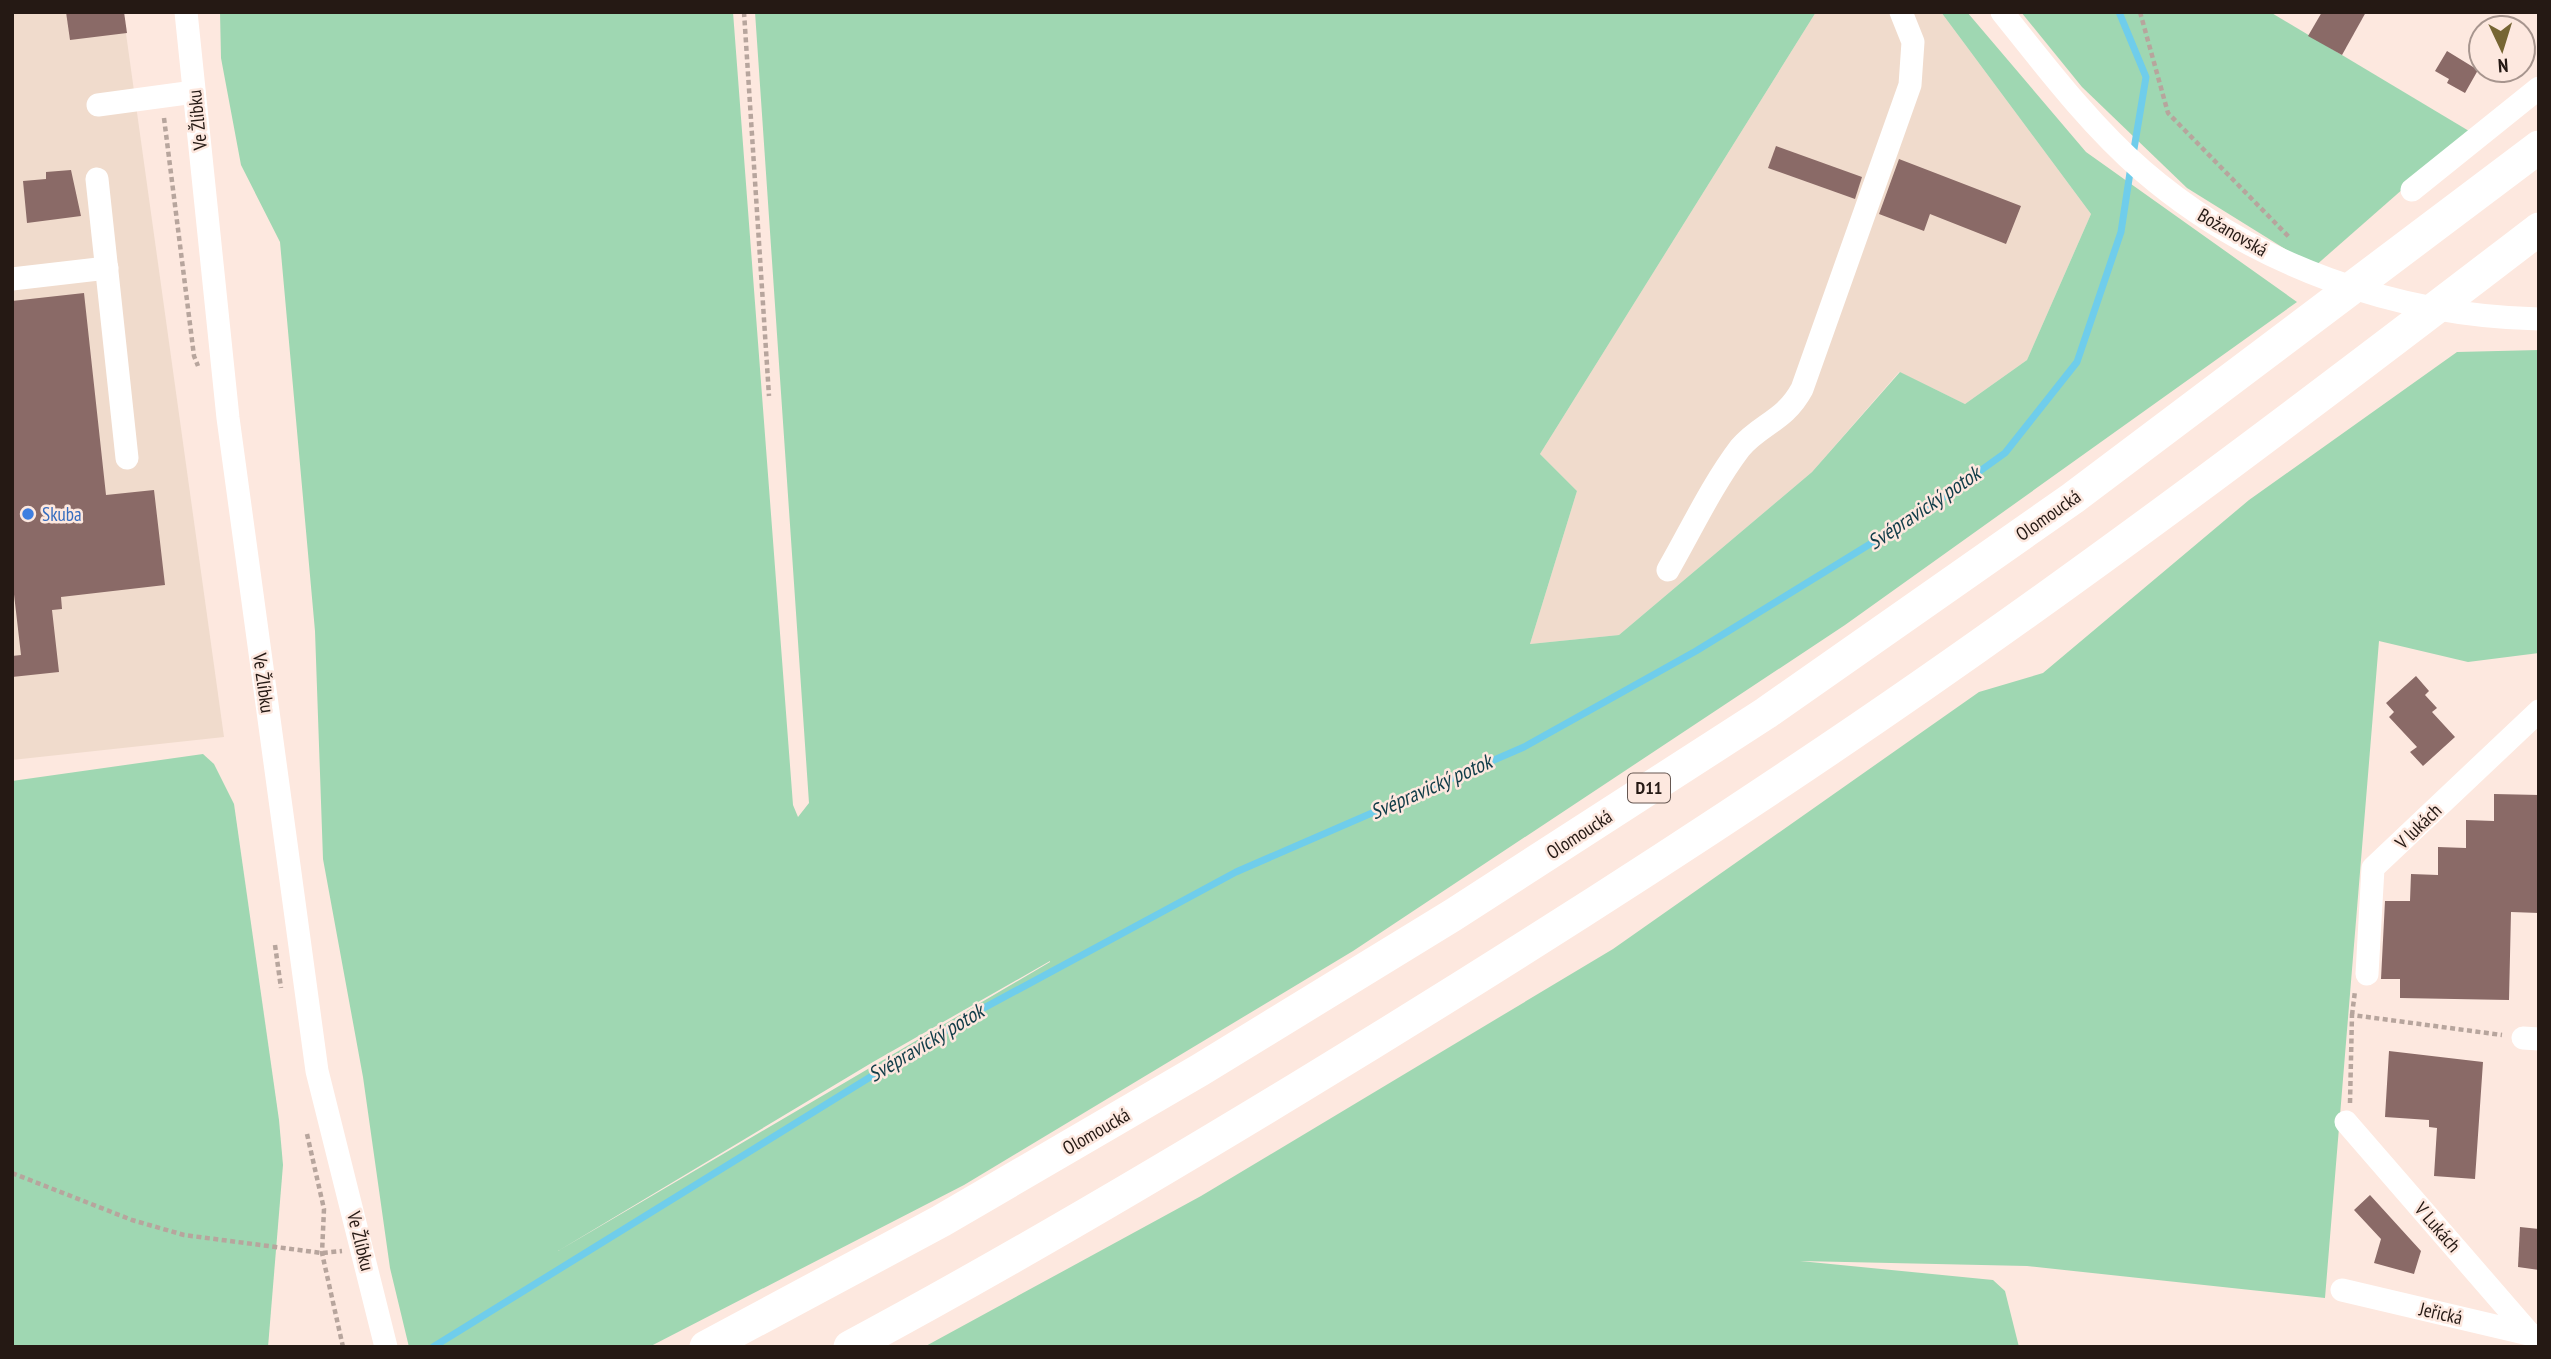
<svg xmlns="http://www.w3.org/2000/svg" width="2551" height="1359" font-family="'PT Sans Narrow',sans-serif">
<style>
.industrial{fill:#f0dbcc}
.green{fill:#9fd7b2;fill-rule:evenodd}
.lines{fill:none;stroke-linecap:round;stroke-linejoin:round}
.stream{stroke:#6fcdeb;stroke-width:7}
.building{fill:#8a6a67}
.path{stroke:#b7a59d;stroke-width:4.5;stroke-dasharray:5 3.5;stroke-linecap:butt}
.minor{stroke:#fff;stroke-width:23}
.highway{stroke:#fff;stroke-width:33}
.shop-dot{fill:#3f7fe0;stroke:#fde8df;stroke-width:2.5}
.labels{text-anchor:middle;stroke-width:5;stroke-linejoin:round;paint-order:stroke}
.shield{fill:#fde8df;stroke:#665751;stroke-width:2}
.shield-label{font-size:18px;font-weight:bold;fill:#251914}
.street-label{font-size:19px;fill:#251914;stroke:#fde8df}
.shop-label{font-size:19px;fill:#366cbe;stroke:#fde8df;text-anchor:start}
.water-label{font-size:21px;font-style:italic;fill:#103c48;stroke:#fde8df}
</style>
<rect width="100%" height="100%" fill="#fde8df"/>
<!-- industrial -->
<g class="industrial">
<polygon points="12,12 123,12 224,737 12,760"/>
<polygon points="1816,12 1941,12 2091,214 2027,360 1965,404 1899,372 1812,472 1619,635 1530,644 1577,491 1540,454"/>
</g>
<!-- green -->
<g class="green">
<path d="M220,12h513l60,793 5,12 11,-14 -54,-791h1061l-276,442 37,37 -47,153 89,-9 193,-163 88,-100 65,32 62,-44 64,-146 -150,-202h26l119,140 211,150 -452,323 -492,326 -389,234 -315,162h-240l-19,-79 -27,-191 -40,-218 -8,-228 -35,-389 -39,-77 -20,-107zM1050,961v1l-492,289 315,-189z"/>
<polygon points="2021,12 2270,12 2469,131 2314,267 2187,188 2082,87"/>
<polygon points="2539,350 2539,653 2468,662 2379,641 2325,1298 2027,1266 1800,1261 1993,1280 2005,1291 2019,1347 924,1347 1201,1196 1613,949 1979,692 2043,673 2249,500 2457,352"/>
<polygon points="203,754 214,764 234,804 279,1120 283,1165 268,1347 12,1347 12,781"/>
</g>
<g class="lines">
<!-- stream -->
<g class="stream">
<polyline points="2119,12 2146,77 2133,155"/>
<polyline points="433,1347 969,1016 1236,872 1524,747 1696,651 1927,509 2005,453 2077,362 2121,232 2131,166"/>
</g>
</g>
<!-- building -->
<g class="building">
<polygon points="66,12 124,12 127,33 70,40"/>
<polygon points="2322,12 2366,12 2342,55 2308,36"/>
<polygon points="2447,51 2478,70 2465,93 2447,83 2449,79 2435,71"/>
<polygon points="1776,146 1862,177 1855,199 1768,168"/>
<polygon points="1899,159 2021,206 2006,244 1930,214 1924,231 1879,214"/>
<polygon points="71,170 81,216 27,223 23,181 46,179 46,172"/>
<polygon points="84,293 106,495 154,490 165,585 61,597 62,609 52,610 59,672 12,677 12,656 21,655 12,577 12,301"/>
<polygon points="2416,676 2429,691 2425,695 2437,708 2432,712 2455,737 2423,766 2410,752 2417,747 2389,717 2394,712 2386,703"/>
<polygon points="2494,794 2539,795 2539,913 2511,912 2509,1000 2400,998 2400,979 2381,979 2385,901 2410,901 2411,874 2438,875 2438,847 2466,848 2466,820 2494,821"/>
<polygon points="2389,1051 2483,1062 2475,1179 2434,1176 2437,1128 2429,1127 2429,1120 2385,1117"/>
<polygon points="2370,1195 2421,1251 2414,1274 2374,1263 2381,1239 2354,1210"/>
<polygon points="2520,1227 2539,1229 2539,1270 2518,1267"/>
</g>
<g class="lines">
<!-- path -->
<g class="path">
<polyline points="744,12 769,396"/>
<polyline points="2140,12 2168,113 2289,237"/>
<polyline points="164,118 194,356 198,366"/>
<polyline points="275,945 281,988"/>
<polyline points="2352,1015 2355,991"/>
<polyline points="2350,1103 2352,1015 2502,1035"/>
<polyline points="307,1134 324,1209 322,1253 343,1347"/>
<polyline points="12,1173 132,1220 184,1235 322,1253 342,1251"/>
</g>
<!-- minor -->
<g class="minor">
<polyline points="186,12 228,418 317,1071 386,1347"/>
<path d="M2002,12c44,55 88,113 141,159 109,94 253,145 396,148"/>
<polyline points="98,105 194,92"/>
<polyline points="97,179 127,458"/>
<polyline points="2412,190 2539,88"/>
<polyline points="12,279 107,268"/>
<path d="M1668,570c23,-40 44,-85 72,-122 21,-25 44,-26 62,-59l108,-304 3,-43 -12,-30"/>
<polyline points="2367,974 2373,868 2539,711"/>
<polyline points="2523,1038 2539,1039"/>
<polyline points="2346,1122 2529,1333"/>
<polyline points="2342,1290 2533,1335"/>
</g>
<!-- highway -->
<g class="highway">
<polyline points="706,1347 941,1221 1200,1070 1453,915 1766,713 2073,498 2539,147"/>
<path d="M850,1347c153,-82 302,-170 450,-260 171,-104 340,-211 507,-323 251,-168 492,-351 732,-535"/>
</g>
</g>
<!-- markers -->
<circle class="shop-dot" cx="28" cy="514" r="7"/>
<g class="labels">
<!-- shield labels -->
<rect class="shield" x="1628" y="773.5" width="42" height="29" rx="5"/>
<g class="shield-label">
<text x="1649" y="794">D11</text>
</g>
<!-- street labels -->
<g class="street-label">
<text transform="translate(197 120) rotate(-96)" y="7">Ve Žlíbku</text>
<text transform="translate(2233 232) rotate(30)" y="7">Božanovská</text>
<text transform="translate(2048 515) rotate(-35)" y="7">Olomoucká</text>
<text transform="translate(264 683) rotate(82)" y="7">Ve Žlíbku</text>
<text transform="translate(2418 826) rotate(-44)" y="7">V lukách</text>
<text transform="translate(1579 834) rotate(-33)" y="7">Olomoucká</text>
<text transform="translate(1096 1131) rotate(-30)" y="7">Olomoucká</text>
<text transform="translate(2438 1227) rotate(49)" y="7">V Lukách</text>
<text transform="translate(361 1241) rotate(76)" y="7">Ve Žlíbku</text>
<text transform="translate(2441 1313) rotate(13)" y="7">Jeřická</text>
</g>
<!-- shop labels -->
<g class="shop-label">
<text x="42" y="521">Skuba</text>
</g>
<!-- water labels -->
<g class="water-label">
<text transform="translate(1924 508) rotate(-34)" y="7">Svépravický potok</text>
<text transform="translate(1431 787) rotate(-24)" y="7">Svépravický potok</text>
<text transform="translate(926 1043) rotate(-31)" y="7">Svépravický potok</text>
</g>
</g>
<!-- border -->
<rect width="2551" height="1359" fill="none" stroke="#251914" stroke-width="28"/>
<!-- north arrow -->
<g transform="translate(2502 49) rotate(176)"><circle r="33" fill="#fde8df" stroke="#a7958e" stroke-width="2"/>
<path d="M0-5L12 26L0 18L-12 26Z" fill="#766533"/>
<text y="-10" font-size="19" font-weight="bold" text-anchor="middle" fill="#251914">N</text>
</g>
</svg>
